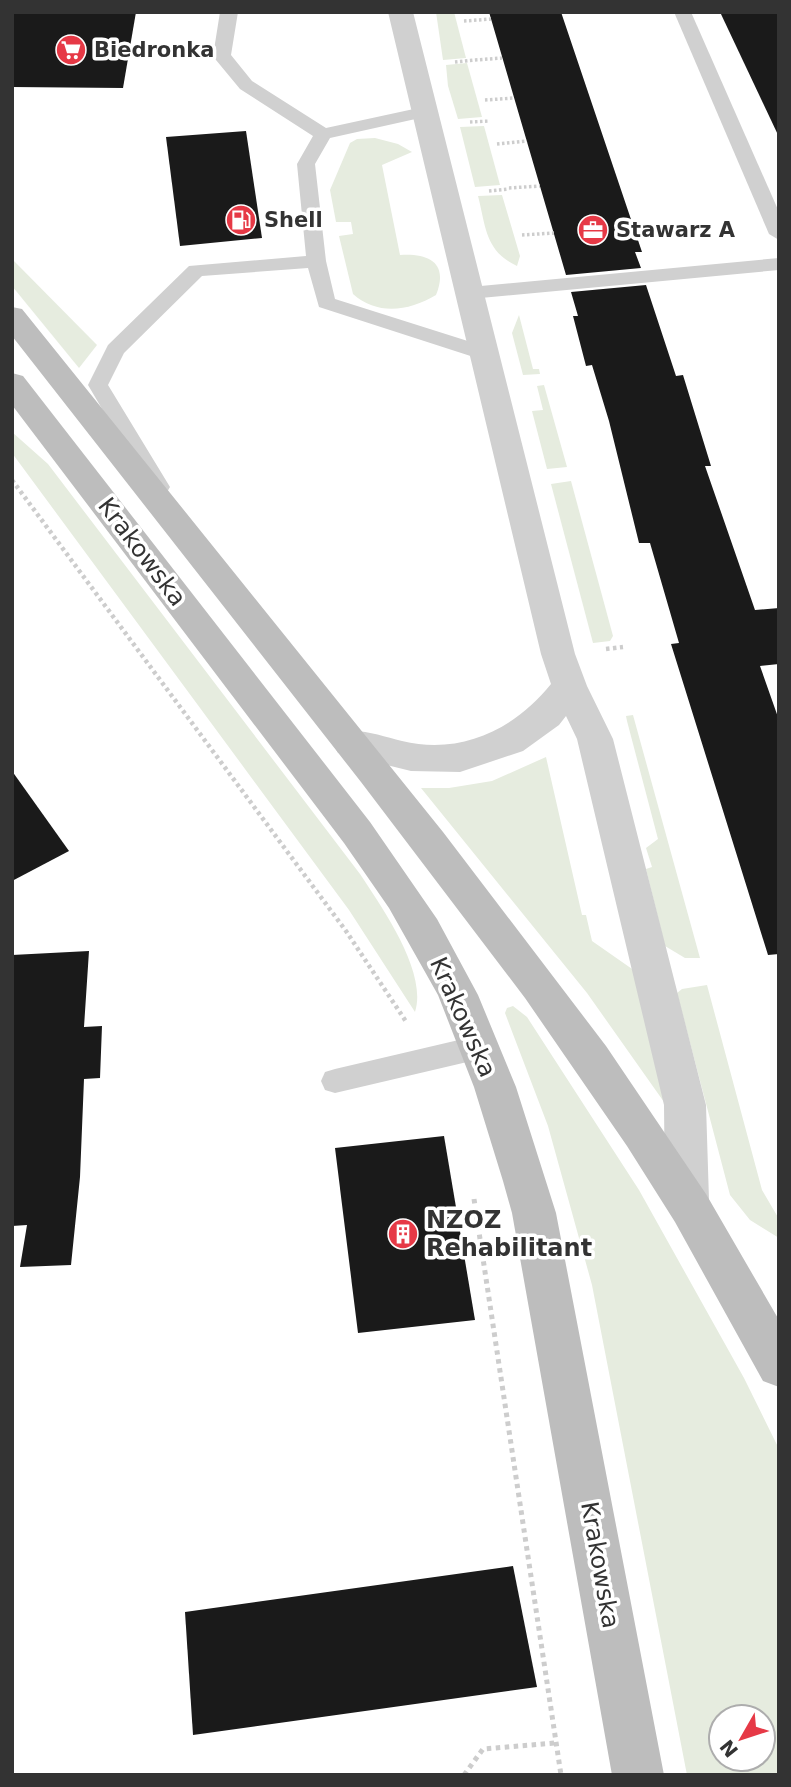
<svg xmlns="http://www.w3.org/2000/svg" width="791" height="1787" font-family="'DejaVu Sans',sans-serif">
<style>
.green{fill:#e6ecdf;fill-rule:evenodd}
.building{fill:#1a1a1a}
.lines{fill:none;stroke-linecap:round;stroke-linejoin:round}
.path-far2{stroke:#cdcdcd;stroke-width:3.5;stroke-dasharray:2.5 2.5;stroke-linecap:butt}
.path-far1{stroke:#cdcdcd;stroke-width:4.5;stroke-dasharray:3.5 3.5;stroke-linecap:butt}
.path{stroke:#cdcdcd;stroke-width:5;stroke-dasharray:4.5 4.5;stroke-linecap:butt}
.lane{fill:#d0d0d0;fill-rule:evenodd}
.street{fill:#d0d0d0;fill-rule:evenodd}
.secondary{fill:#bdbdbd;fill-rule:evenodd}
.labels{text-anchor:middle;stroke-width:7;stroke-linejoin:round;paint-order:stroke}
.far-poi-label{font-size:21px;font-weight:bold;fill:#333;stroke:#fff;text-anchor:start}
.street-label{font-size:24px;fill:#333;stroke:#fff}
.poi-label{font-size:24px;font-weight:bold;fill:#333;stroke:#fff;text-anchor:start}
</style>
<rect width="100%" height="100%" fill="#fff"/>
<!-- green -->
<g class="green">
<polygon points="436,12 454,12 466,58 443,60"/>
<polygon points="467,63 482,117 458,119 448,86 446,65"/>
<polygon points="484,126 500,185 475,187 460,127"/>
<path d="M375,138l23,6 14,8 -30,13 18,90c29,-2 49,8 36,40 -27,16 -58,21 -83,-1l-14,-58 14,-2 -2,-12h-15l-6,-32 20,-47 7,-4z"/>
<path d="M502,195l18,61 -3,10c-32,-15 -31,-39 -39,-70z"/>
<polygon points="12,259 97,345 79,368 12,286"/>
<polygon points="519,315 533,369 539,369 540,374 523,375 512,333"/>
<polygon points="544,385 567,467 547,469 532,411 543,410 537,386"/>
<path d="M12,432l36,32 312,410c21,32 68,98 55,138l-66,-102 -337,-457z"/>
<polygon points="571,481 613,636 610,641 593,643 551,484"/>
<polygon points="633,715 700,958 685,958 665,946 646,869 652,867 646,848 658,839 627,721 626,716"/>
<polygon points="546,757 582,915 586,915 592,941 635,971 664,1102 587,993 421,788 449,788 492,781"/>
<polygon points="707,985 762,1190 779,1219 779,1238 750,1220 730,1195 677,993 682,989"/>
<path d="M513,1006l14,11 112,173 105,188 35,71v326h-92l-95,-490 -44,-159 -43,-113 2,-5zM721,1717h42v42h-42z"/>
</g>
<!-- building -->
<g class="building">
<polygon points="12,12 136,12 123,88 12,87"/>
<polygon points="489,12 561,12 642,252 635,252 641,268 566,275"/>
<polygon points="720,12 779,12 779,137"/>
<polygon points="246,131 262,238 180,246 166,137"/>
<polygon points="646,285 676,376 683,375 711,466 705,466 755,610 779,608 779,664 760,666 779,720 779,954 768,955 671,644 679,643 650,543 639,543 609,421 592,365 586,366 573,316 578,316 571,292"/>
<polygon points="12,771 69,851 12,881"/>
<polygon points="89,951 84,1027 102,1026 100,1078 84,1079 80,1177 71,1265 20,1267 27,1225 12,1226 12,955"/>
<polygon points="444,1136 475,1320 358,1333 335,1148"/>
<polygon points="513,1566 537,1687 193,1735 185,1612"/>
</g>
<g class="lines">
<!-- path-far2 -->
<g class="path-far2">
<polyline points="464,21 491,19"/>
<polyline points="475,60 502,58"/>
<polyline points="455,62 475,60"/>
<polyline points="485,100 514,98"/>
<polyline points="470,122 490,121"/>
<polyline points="497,144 527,141"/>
<polyline points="509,188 540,186"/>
<polyline points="489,191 509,189"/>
<polyline points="522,235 554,233"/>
</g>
<!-- path-far1 -->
<g class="path-far1">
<polyline points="12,480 346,931 407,1023"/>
<polyline points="606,649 623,647"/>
</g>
<!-- path -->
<g class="path">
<polyline points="474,1199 561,1775"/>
<polyline points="464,1775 483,1749 555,1743"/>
</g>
<!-- lane -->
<g class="lane">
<polygon points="220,12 238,12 231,55 252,81 326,128 423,107 429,108 432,112 429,116 330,138 315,164 326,261 335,299 493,349 496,354 493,359 486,361 319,307 308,268 202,276 124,353 108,385 170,487 167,492 159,494 151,492 88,385 108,345 189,266 306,256 297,164 313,136 240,89 216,60 213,56"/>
<polygon points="674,12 691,12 779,212 779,240 769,234"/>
<polygon points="779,258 779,270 470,299 463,297 460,293 463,289 470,287"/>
<polygon points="480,1035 490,1039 494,1047 490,1055 480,1059 335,1093 325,1090 321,1081 325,1072 335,1069"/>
</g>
<!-- street -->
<path class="street" d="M388,12h25l162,642 12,32 26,53 93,366 3,95 -7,14 -15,6 -15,-6 -7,-14 -1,-95 -87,-366 -11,-23 -7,9 -36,26 -63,21 -49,-1 -73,-18 -5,-10 5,-10c21,-6 43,3 64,8 59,14 112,-11 149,-57l-10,-30z"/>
<!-- secondary -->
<g class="secondary">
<polygon points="12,307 22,309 443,832 606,1046 706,1194 779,1320 779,1387 763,1381 675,1222 627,1146 525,998 361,782 12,336"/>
<polygon points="12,373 23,376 370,822 437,919 478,995 516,1087 556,1213 664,1775 612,1775 512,1213 503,1181 474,1087 438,995 389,908 344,843 12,405"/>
</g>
</g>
<!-- icons -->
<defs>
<g id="supermarket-disc" transform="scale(1.575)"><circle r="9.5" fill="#e63946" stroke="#fff"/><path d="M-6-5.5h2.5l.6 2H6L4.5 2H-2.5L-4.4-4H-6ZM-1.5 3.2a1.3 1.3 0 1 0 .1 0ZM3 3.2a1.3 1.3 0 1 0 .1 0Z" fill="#fff"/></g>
<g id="fuel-disc" transform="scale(1.575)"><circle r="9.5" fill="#e63946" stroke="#fff"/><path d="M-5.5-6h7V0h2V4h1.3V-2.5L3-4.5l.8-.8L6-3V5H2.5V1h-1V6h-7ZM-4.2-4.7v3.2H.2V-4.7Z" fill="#fff"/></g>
<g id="office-disc" transform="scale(1.575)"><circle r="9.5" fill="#e63946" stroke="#fff"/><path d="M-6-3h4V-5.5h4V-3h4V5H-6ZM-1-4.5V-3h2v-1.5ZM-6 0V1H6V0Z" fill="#fff"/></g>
<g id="building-disc" transform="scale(1.575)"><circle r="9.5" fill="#e63946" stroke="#fff"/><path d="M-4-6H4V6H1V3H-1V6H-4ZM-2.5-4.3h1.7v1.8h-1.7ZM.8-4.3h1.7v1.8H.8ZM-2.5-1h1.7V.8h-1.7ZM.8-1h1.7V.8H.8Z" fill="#fff"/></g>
</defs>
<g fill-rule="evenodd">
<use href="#supermarket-disc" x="71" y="50"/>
<use href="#fuel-disc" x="241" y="220"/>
<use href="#office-disc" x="593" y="230"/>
<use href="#building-disc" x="403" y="1234"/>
</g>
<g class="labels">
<!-- far-poi labels -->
<g class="far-poi-label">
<text x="94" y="57">Biedronka</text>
<text x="264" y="227">Shell</text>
<text x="616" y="237">Stawarz A</text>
</g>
<!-- street labels -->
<g class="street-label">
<text transform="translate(142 552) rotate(53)" y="8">Krakowska</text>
<text transform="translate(463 1017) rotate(66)" y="8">Krakowska</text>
<text transform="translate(600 1565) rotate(80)" y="8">Krakowska</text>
</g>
<!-- poi labels -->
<g class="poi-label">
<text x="426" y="1228">NZOZ<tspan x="426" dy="28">Rehabilitant</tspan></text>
</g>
</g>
<!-- border -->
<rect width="791" height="1787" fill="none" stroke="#333333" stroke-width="28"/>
<!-- north arrow -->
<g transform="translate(742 1738) rotate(231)"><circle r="33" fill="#ffffff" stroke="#adadad" stroke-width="2"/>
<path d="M0-5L12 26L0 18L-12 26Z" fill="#e63946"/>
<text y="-10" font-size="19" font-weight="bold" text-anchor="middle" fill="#333333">N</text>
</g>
</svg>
